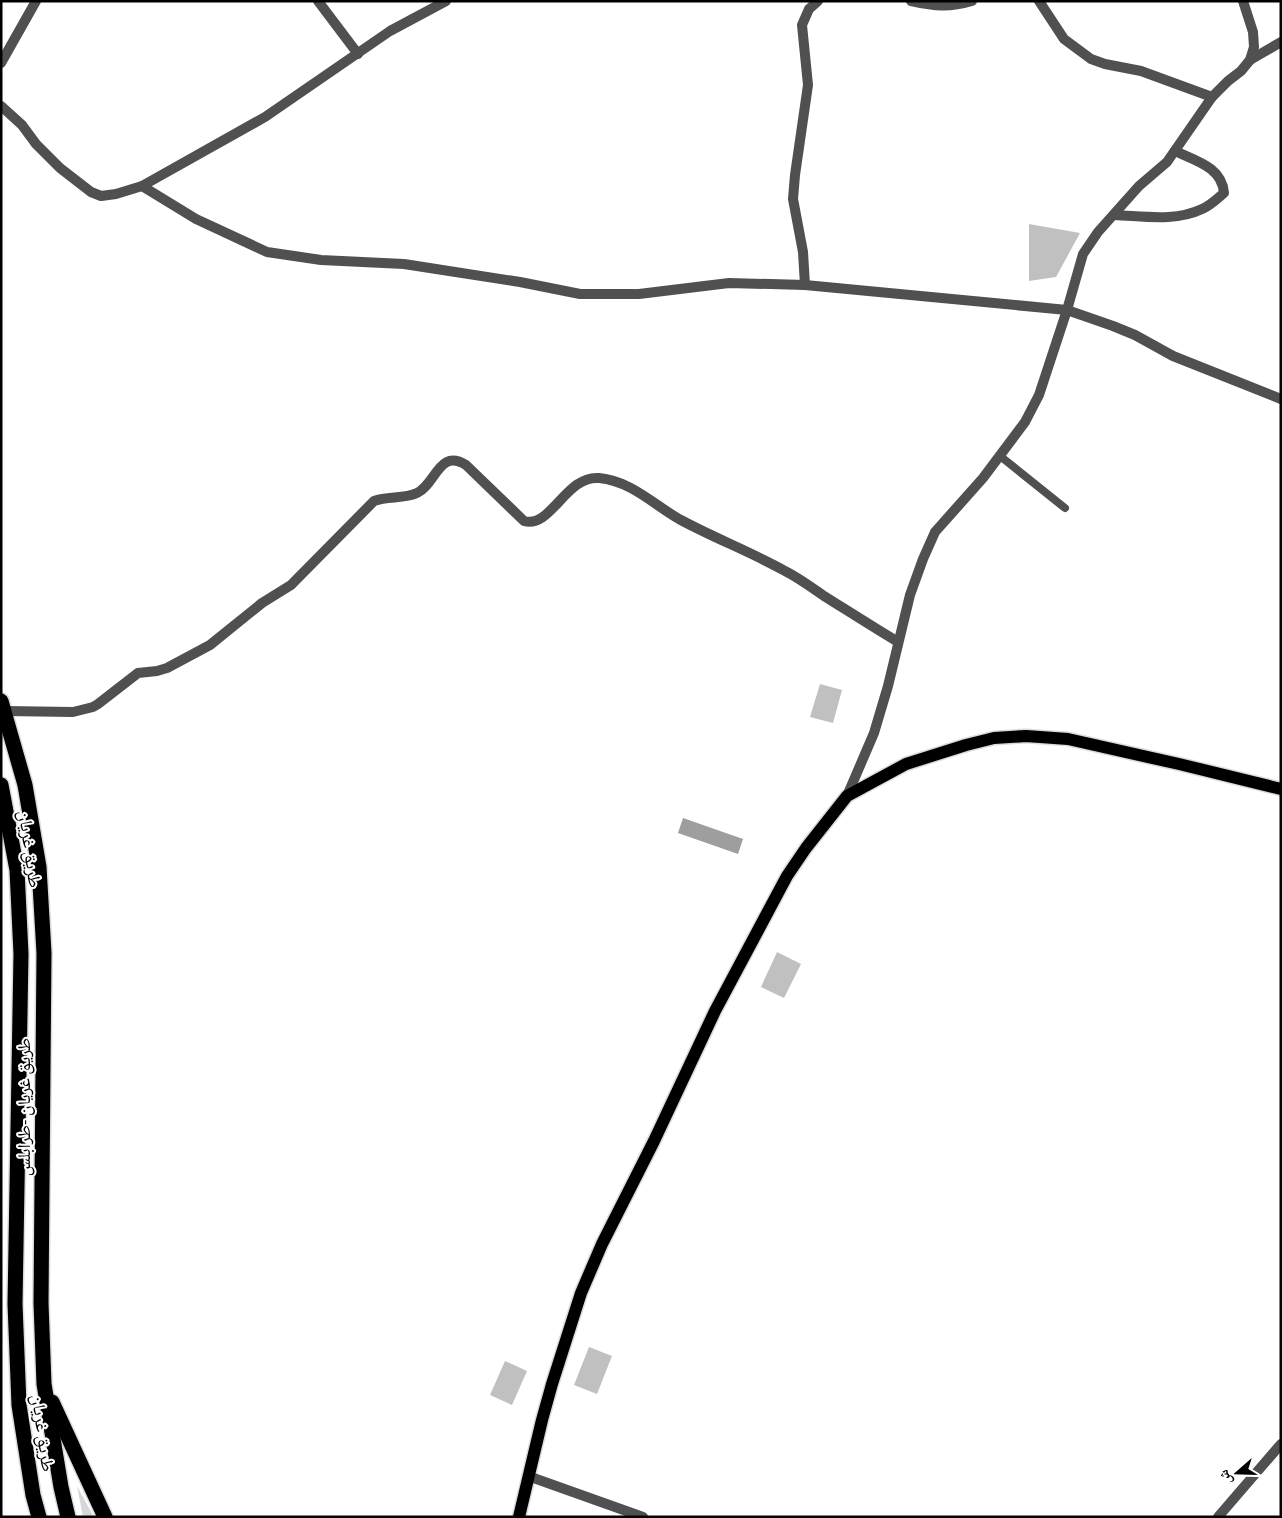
<svg xmlns="http://www.w3.org/2000/svg" width="1282" height="1518" font-family="'Source Sans 3','Noto Naskh Arabic',sans-serif">
<style>
.green{fill:#d7d7d7}
.water{fill:#9e9e9e}
.building{fill:#c0c0c0}
.lines{fill:none;stroke-linecap:round;stroke-linejoin:round}
.primary-casing{stroke:#dbdbdb;stroke-width:15}
.highway-casing{stroke:#dbdbdb;stroke-width:18}
.lane{stroke:#505050;stroke-width:8}
.street{stroke:#505050;stroke-width:10}
.primary{stroke:#000;stroke-width:12}
.highway{stroke:#000;stroke-width:15}
.labels{text-anchor:middle;stroke-width:4;stroke-linejoin:round;paint-order:stroke}
.street-label{font-size:18px;fill:#000;stroke:#fff}
</style>
<rect width="100%" height="100%" fill="#fff"/>
<!-- green -->
<polygon class="green" points="77,1486 94,1517 83,1517"/>
<!-- water -->
<polygon class="water" points="683,818 743,839 738,854 678,833"/>
<!-- building -->
<g class="building">
<polygon points="1029,224 1080,233 1056,277 1029,281"/>
<polygon points="820,684 842,690 833,723 810,717"/>
<polygon points="777,952 801,964 784,998 761,987"/>
<polygon points="589,1347 612,1356 597,1394 574,1385"/>
<polygon points="505,1361 527,1371 512,1405 490,1395"/>
</g>
<g class="lines">
<!-- primary casing -->
<g class="primary-casing">
<polyline id="primary" points="519,1517 542,1420 552,1384 581,1293 602,1244 654,1141 715,1011 787,876 806,848 847,796 906,764 966,745 994,738 1026,736 1068,739 1179,764 1281,789"/>
</g>
<!-- highway casing -->
<g class="highway-casing">
<g id="highway">
<polyline points="1,701 25,785 39,867 44,953 41,1303 44,1384 61,1487 68,1517"/>
<polyline points="1,785 17,870 21,954 15,1304 19,1405 33,1495 39,1517"/>
<polyline points="52,1402 105,1517"/>
</g>
</g>
<!-- lane -->
<polyline class="lane" points="1000,456 1065,508"/>
<!-- street -->
<g class="street">
<polyline points="318,1 358,54"/>
<path d="M911,1c24,5 37,7 61,0"/>
<polyline points="1039,1 1064,39 1091,59 1105,64 1141,71 1212,97"/>
<polyline points="1250,60 1281,42"/>
<polyline points="1,63 36,1"/>
<polyline points="1,106 22,125 36,144 60,168 91,192 101,196 116,194 142,186 265,117 390,31 446,1"/>
<polyline points="142,186 196,219 267,252 321,260 404,264 520,282 580,294 639,294 729,283 805,285 1067,310 1113,326 1135,335 1173,356 1281,399"/>
<path d="M1114,215c29,1 61,7 88,-6 8,-3 16,-11 22,-16 -2,-26 -28,-32 -49,-42"/>
<polyline points="805,285 803,252 793,199 795,175 808,85 802,25 809,9 818,1"/>
<path d="M5,711l68,1 20,-5 5,-3 40,-31 19,-2 10,-3 43,-23 52,-42 29,-18 83,-84c14,-5 30,-2 43,-8 19,-9 22,-45 49,-28l58,56c27,8 42,-46 75,-43 32,3 54,26 80,41 35,19 72,33 106,52 14,7 26,16 39,25 24,15 49,31 74,46"/>
<polyline points="847,796 874,733 888,686 910,595 923,559 935,532 983,478 1025,422 1039,395 1067,310 1083,254 1098,232 1139,186 1167,162 1212,97 1228,81 1241,71 1250,60 1254,47 1253,32 1243,1"/>
<polyline points="528,1476 643,1517"/>
<polyline points="1218,1517 1281,1444"/>
</g>
<!-- primary -->
<use href="#primary" class="primary"/>
<!-- highway -->
<use href="#highway" class="highway"/>
</g>
<g class="labels">
<!-- street labels -->
<g class="street-label">
<text transform="translate(30 849) rotate(82)" y="6">طريق غريان</text>
<text transform="translate(24 1107) rotate(-90)" y="6">طريق غريان -طرابلس</text>
<text transform="translate(43 1433) rotate(82)" y="6">طريق غريان</text>
</g>
</g>
<!-- border -->
<rect width="1282" height="1518" fill="none" stroke="#000000" stroke-width="5"/>
<!-- north arrow -->
<g transform="translate(1237 1473) rotate(250)" stroke="#ffffff" stroke-width="4" paint-order="stroke">
<path d="M0-4L9 19L0 12L-9 19Z" fill="#000000"/>
<text y="-8" font-size="14" font-weight="bold" text-anchor="middle" fill="#000000">ش</text>
</g>
</svg>
